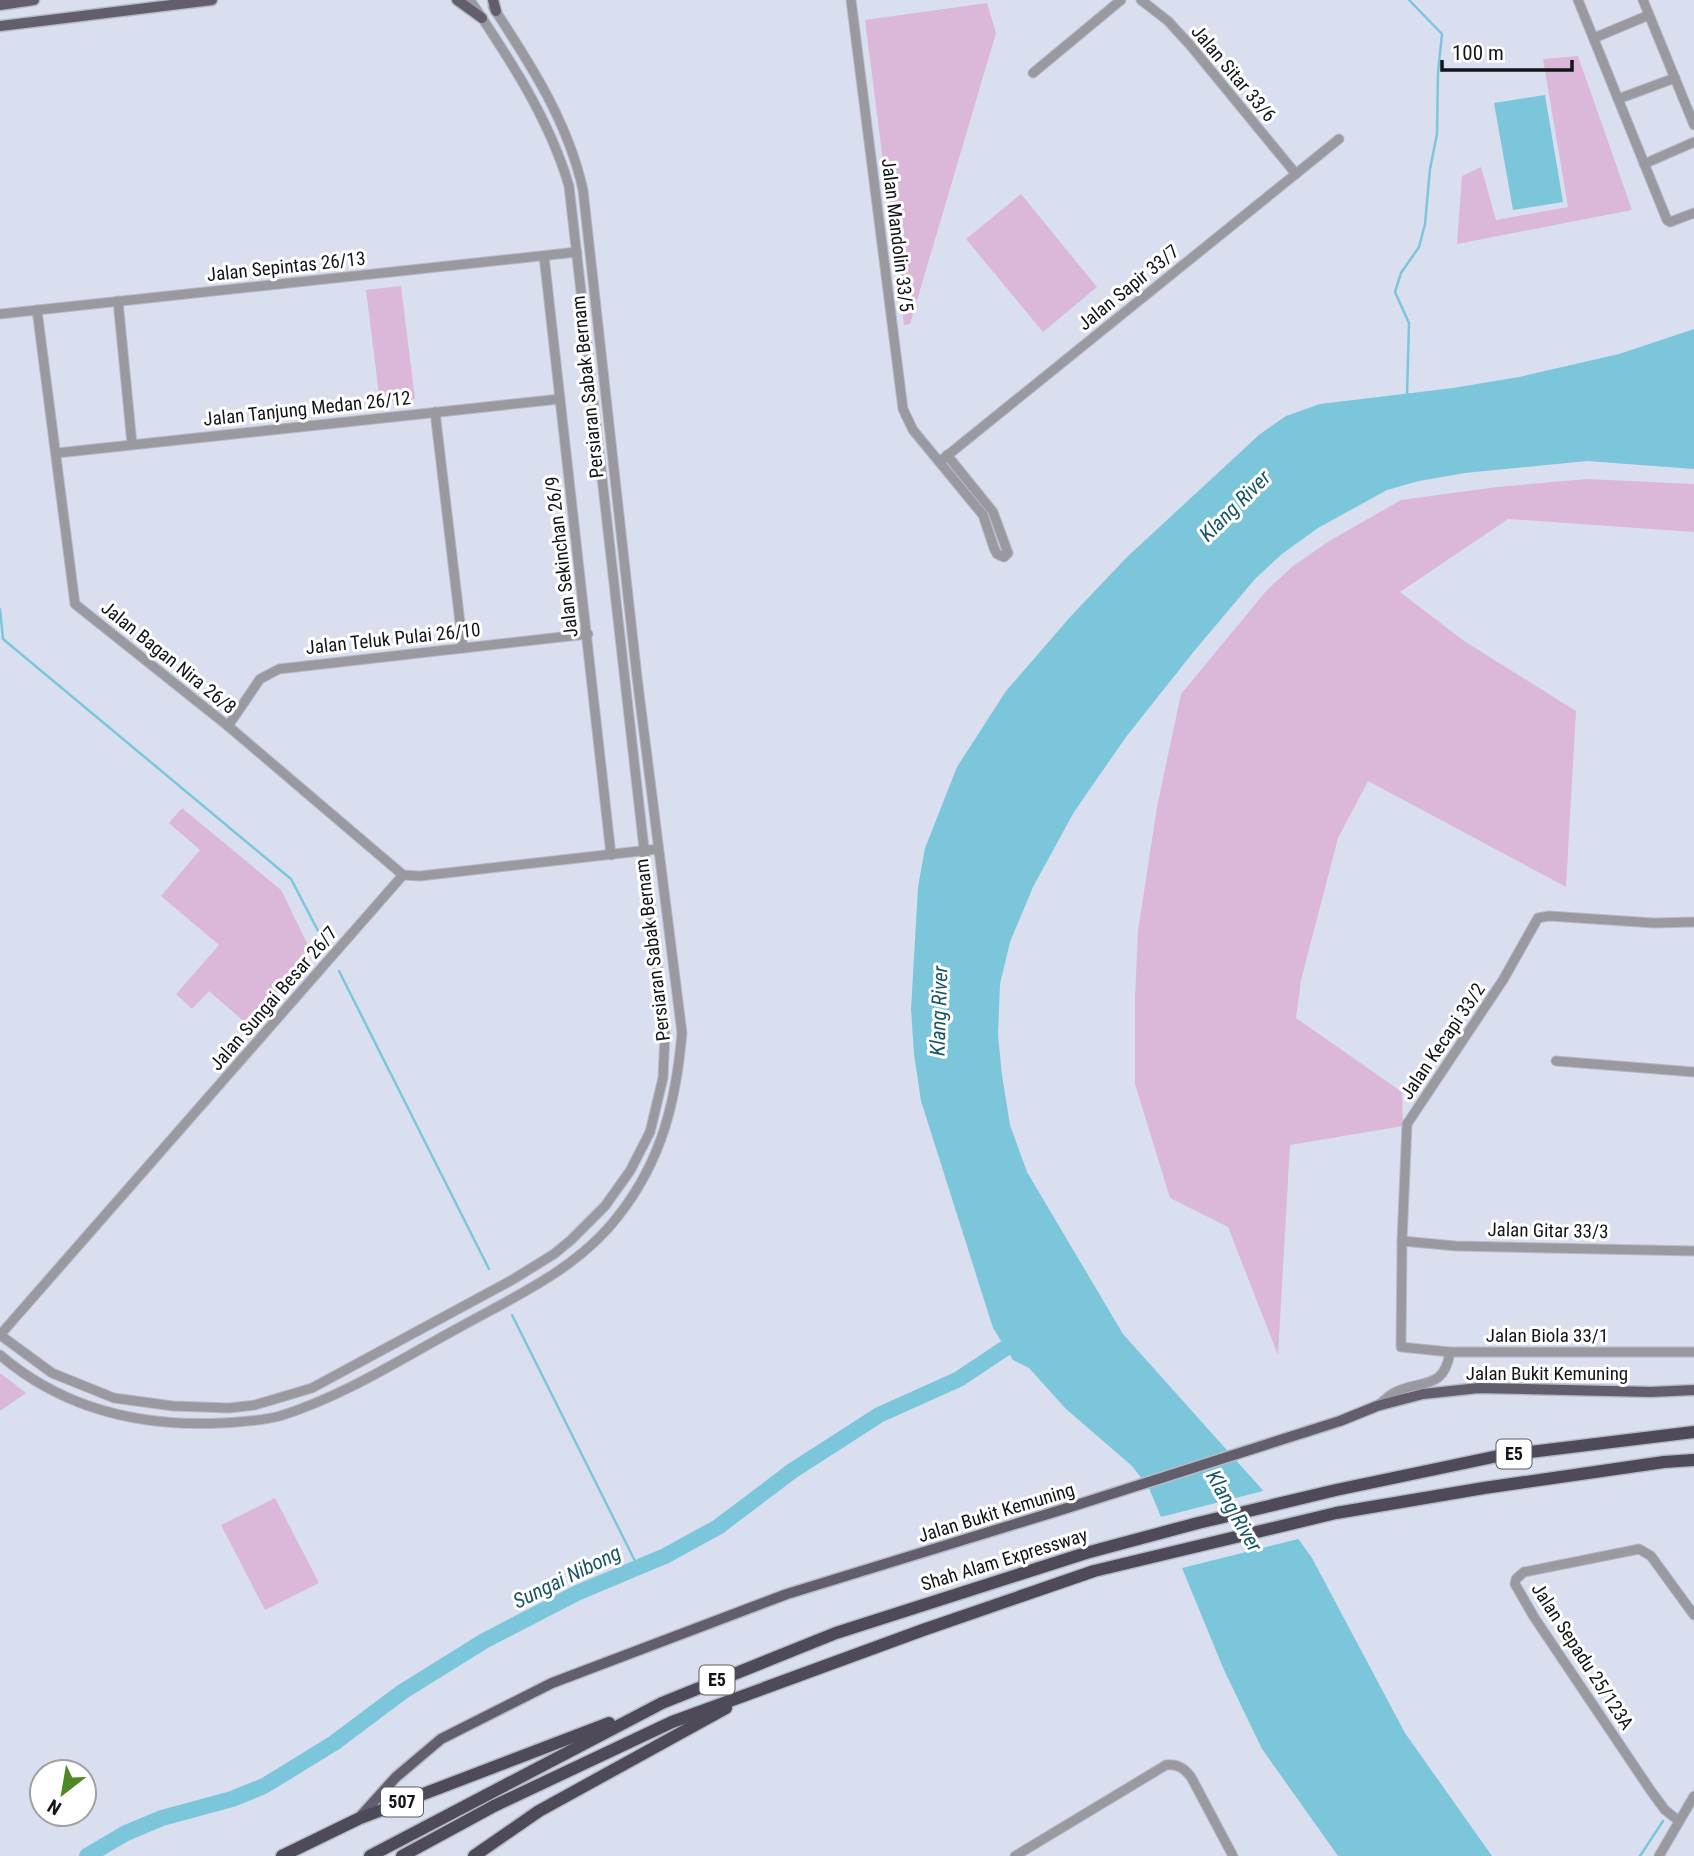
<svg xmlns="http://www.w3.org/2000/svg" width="1694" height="1856" font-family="'Roboto Condensed',sans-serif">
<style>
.green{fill:#dbb7da}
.water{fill:#7cc6db}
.pier{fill:#dadff0}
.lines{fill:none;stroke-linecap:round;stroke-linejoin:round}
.stream{stroke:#7cc6db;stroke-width:2.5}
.river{stroke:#7cc6db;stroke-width:16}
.minor-casing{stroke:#b6bbc9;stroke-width:11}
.major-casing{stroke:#b6bbc9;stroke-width:13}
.highway-casing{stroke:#b6bbc9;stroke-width:15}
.minor{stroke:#9b99a0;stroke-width:9}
.major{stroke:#625e6b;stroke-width:10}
.highway{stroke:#4e4a58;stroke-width:12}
.labels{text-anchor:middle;stroke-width:6;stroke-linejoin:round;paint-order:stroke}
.shield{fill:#fff;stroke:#5a5b5f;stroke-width:2}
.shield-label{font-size:18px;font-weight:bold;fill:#13151a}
.street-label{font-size:19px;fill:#13151a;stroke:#fff}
.water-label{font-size:21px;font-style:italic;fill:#195766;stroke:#fff}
</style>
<rect width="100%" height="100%" fill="#dadff0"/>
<!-- green -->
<g class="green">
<polygon points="987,3 996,33 910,324 904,325 865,20"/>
<polygon points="1578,56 1632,210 1457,244 1462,176 1481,167 1496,220 1568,207 1543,59"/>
<polygon points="1021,194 1097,287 1043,332 966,239"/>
<polygon points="401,286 415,399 380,403 366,290"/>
<polygon points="1587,479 1694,484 1694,532 1508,519 1400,592 1464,641 1576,711 1566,887 1368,781 1338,838 1301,980 1296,1018 1402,1092 1403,1126 1290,1145 1278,1355 1228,1227 1170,1198 1135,1084 1135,998 1138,931 1157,807 1181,694 1267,590 1293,566 1331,540 1401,500 1497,487"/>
<polygon points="182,808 281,890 312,953 249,1026 209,991 192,1009 176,994 219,945 161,896 200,850 169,823"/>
<polygon points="0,1373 26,1393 0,1411"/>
<polygon points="275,1498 319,1583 265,1610 221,1525"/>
</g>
<!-- water -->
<g class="water">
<polygon points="1545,95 1563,202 1513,210 1494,103"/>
<polygon points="1694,329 1694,469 1587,461 1465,473 1419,481 1387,490 1318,528 1282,554 1255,579 1195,650 1126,737 1074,812 1033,887 1010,942 1000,984 998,1035 1002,1075 1010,1125 1027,1172 1123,1334 1268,1496 1312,1558 1405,1733 1492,1856 1338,1856 1262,1749 1224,1670 1149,1488 1132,1466 1066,1409 1029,1368 1013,1360 993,1328 921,1101 914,1054 911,1009 918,887 925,848 957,767 1006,691 1071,616 1127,557 1260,434 1286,416 1320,404 1453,388 1519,377 1619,354"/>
</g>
<!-- pier -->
<polygon class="pier" points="1267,1490 1302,1538 1178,1569 1157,1518"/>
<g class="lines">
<!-- stream -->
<g class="stream">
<polyline points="1407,395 1409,323 1395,292 1401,273 1419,247 1425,224 1430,169 1437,134 1438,73 1442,34 1409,0"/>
<polyline points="0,609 3,639 291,879 326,946"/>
<polyline points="339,971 489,1269"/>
<polyline points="512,1315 638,1567"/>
<polyline points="1640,1856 1663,1821"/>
</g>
<!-- river -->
<polyline class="river" points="87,1856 126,1833 162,1818 232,1799 264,1786 334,1743 402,1692 484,1641 577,1593 665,1556 718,1527 792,1471 879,1415 959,1379 1022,1337"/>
<!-- minor casing -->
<g class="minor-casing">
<g id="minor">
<polyline points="851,0 903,409 913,430 983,515 994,548 997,554 1004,557 1008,553 993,512 947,455"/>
<polyline points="1141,0 1168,21 1190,45 1296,174"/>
<polyline points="1578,0 1667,220 1670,222 1694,213"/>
<polyline points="1643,0 1694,125"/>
<polyline points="1594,38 1649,15"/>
<polyline points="1033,73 1121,0"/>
<polyline points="1618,99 1675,78"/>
<polyline points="1644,164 1694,142"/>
<polyline points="544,256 611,855"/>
<polyline points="118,301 132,444"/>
<polyline points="37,310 75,604 228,726 403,875"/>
<polyline points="0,314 577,252"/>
<polyline points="435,412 463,648"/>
<polyline points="57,453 560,399"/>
<polyline points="943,459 1339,139"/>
<polyline points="228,726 260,679 279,669 588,634"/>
<polyline points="1694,922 1654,923 1549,916 1538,918 1503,980 1407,1124 1402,1241 1401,1347 1450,1352 1694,1352"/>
<polyline points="1556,1061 1694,1072"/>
<polyline points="1402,1241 1456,1246 1694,1251"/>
<path d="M0,1335l52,38 62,25 59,8 56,2 26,-3 57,-17 200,-108 42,-26 17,-14 34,-34 25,-35 20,-39 13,-54 2,-44 -96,-848c-20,-68 -60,-128 -99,-186"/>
<polyline points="0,1335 403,875 420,876 658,849"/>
<path d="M0,1355c63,54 140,72 222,68 19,-1 39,-2 58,-7 64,-20 121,-57 180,-89 56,-31 119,-59 159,-112 43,-55 57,-114 63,-182l-45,-356 -54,-487c-15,-68 -52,-125 -90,-183"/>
<path d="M1378,1405c5,-3 9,-8 14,-11 26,-16 52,-1 58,-42"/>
<polyline points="1679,1821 1665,1810 1651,1791 1534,1617 1515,1584 1516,1579 1524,1572 1639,1549 1651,1556 1694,1615"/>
<path d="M1015,1856l151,-91c12,-1 18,3 25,12l42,79"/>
<polyline points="1659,1856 1694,1796"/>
</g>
</g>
<!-- major casing -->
<g class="major-casing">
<g id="major">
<polyline points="457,0 482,18"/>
<polyline points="493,0 496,11"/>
<polyline points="0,5 34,0"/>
<polyline points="0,26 212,0"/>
<polyline points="358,1819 396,1777 441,1739 552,1683 787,1594 1064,1509 1340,1421 1377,1406 1423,1394 1479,1388 1651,1392 1694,1390"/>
</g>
</g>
<!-- highway casing -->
<g class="highway-casing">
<g id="highway">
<polyline points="282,1856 358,1819 609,1723"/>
<polyline points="370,1856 662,1703 836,1633 1086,1553 1198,1523 1336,1490 1498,1456 1694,1432"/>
<polyline points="402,1856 494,1806 672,1722 923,1630 1094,1571 1336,1513 1484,1488 1664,1462 1694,1460"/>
<polyline points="474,1856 539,1811 726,1708"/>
</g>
</g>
<!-- minor -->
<use href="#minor" class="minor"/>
<!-- major -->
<use href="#major" class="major"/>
<!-- highway -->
<use href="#highway" class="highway"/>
</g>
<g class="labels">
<!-- shield labels -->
<g class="shield">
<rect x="1496.5" y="1439.5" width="35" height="29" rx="5"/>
<rect x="699.5" y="1665.5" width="35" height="29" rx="5"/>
<rect x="381" y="1787.5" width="42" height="29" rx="5"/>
</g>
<g class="shield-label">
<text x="1514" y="1460">E5</text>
<text x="717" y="1686">E5</text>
<text x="402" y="1808">507</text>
</g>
<!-- street labels -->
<g class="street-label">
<text transform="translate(1234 73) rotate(50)" y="7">Jalan Sitar 33/6</text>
<text transform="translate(898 235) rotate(83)" y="7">Jalan Mandolin 33/5</text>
<text transform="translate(286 266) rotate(-6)" y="7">Jalan Sepintas 26/13</text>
<text transform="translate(1128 287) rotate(-39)" y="7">Jalan Sapir 33/7</text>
<text transform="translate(587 387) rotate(-96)" y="7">Persiaran Sabak Bernam</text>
<text transform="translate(307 408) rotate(-6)" y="7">Jalan Tanjung Medan 26/12</text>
<text transform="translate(561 557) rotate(-97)" y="7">Jalan Sekinchan 26/9</text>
<text transform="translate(393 638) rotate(-6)" y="7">Jalan Teluk Pulai 26/10</text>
<text transform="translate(169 657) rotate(39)" y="7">Jalan Bagan Nira 26/8</text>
<text transform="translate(652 950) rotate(-97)" y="7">Persiaran Sabak Bernam</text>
<text transform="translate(273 998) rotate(-49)" y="7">Jalan Sungai Besar 26/7</text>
<text transform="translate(1442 1041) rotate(-56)" y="7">Jalan Kecapi 33/2</text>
<text transform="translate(1548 1230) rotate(1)" y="7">Jalan Gitar 33/3</text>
<text x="1547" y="1342">Jalan Biola 33/1</text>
<text x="1547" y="1380">Jalan Bukit Kemuning</text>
<text transform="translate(996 1512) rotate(-17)" y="7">Jalan Bukit Kemuning</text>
<text transform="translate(1004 1559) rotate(-17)" y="7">Shah Alam Expressway</text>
<text transform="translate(1583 1656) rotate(57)" y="7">Jalan Sepadu 25/123A</text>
</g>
<!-- water labels -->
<g class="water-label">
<text transform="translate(1235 506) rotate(-45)" y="7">Klang River</text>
<text transform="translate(939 1011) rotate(-88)" y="7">Klang River</text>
<text transform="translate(1234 1511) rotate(60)" y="7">Klang River</text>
<text transform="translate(567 1577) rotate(-26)" y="7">Sungai Nibong</text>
</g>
</g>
<!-- north arrow -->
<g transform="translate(63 1793) rotate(211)"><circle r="33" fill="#ffffff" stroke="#a1a1a3" stroke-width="2"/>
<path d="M0-5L12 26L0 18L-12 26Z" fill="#4f8926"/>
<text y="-10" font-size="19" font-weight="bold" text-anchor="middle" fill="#13151a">N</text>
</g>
<!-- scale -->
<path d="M1442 60v10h130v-10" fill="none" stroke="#13151a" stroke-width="3.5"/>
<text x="1452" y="60" font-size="21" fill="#13151a" stroke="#ffffff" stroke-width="5" paint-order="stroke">100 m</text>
</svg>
